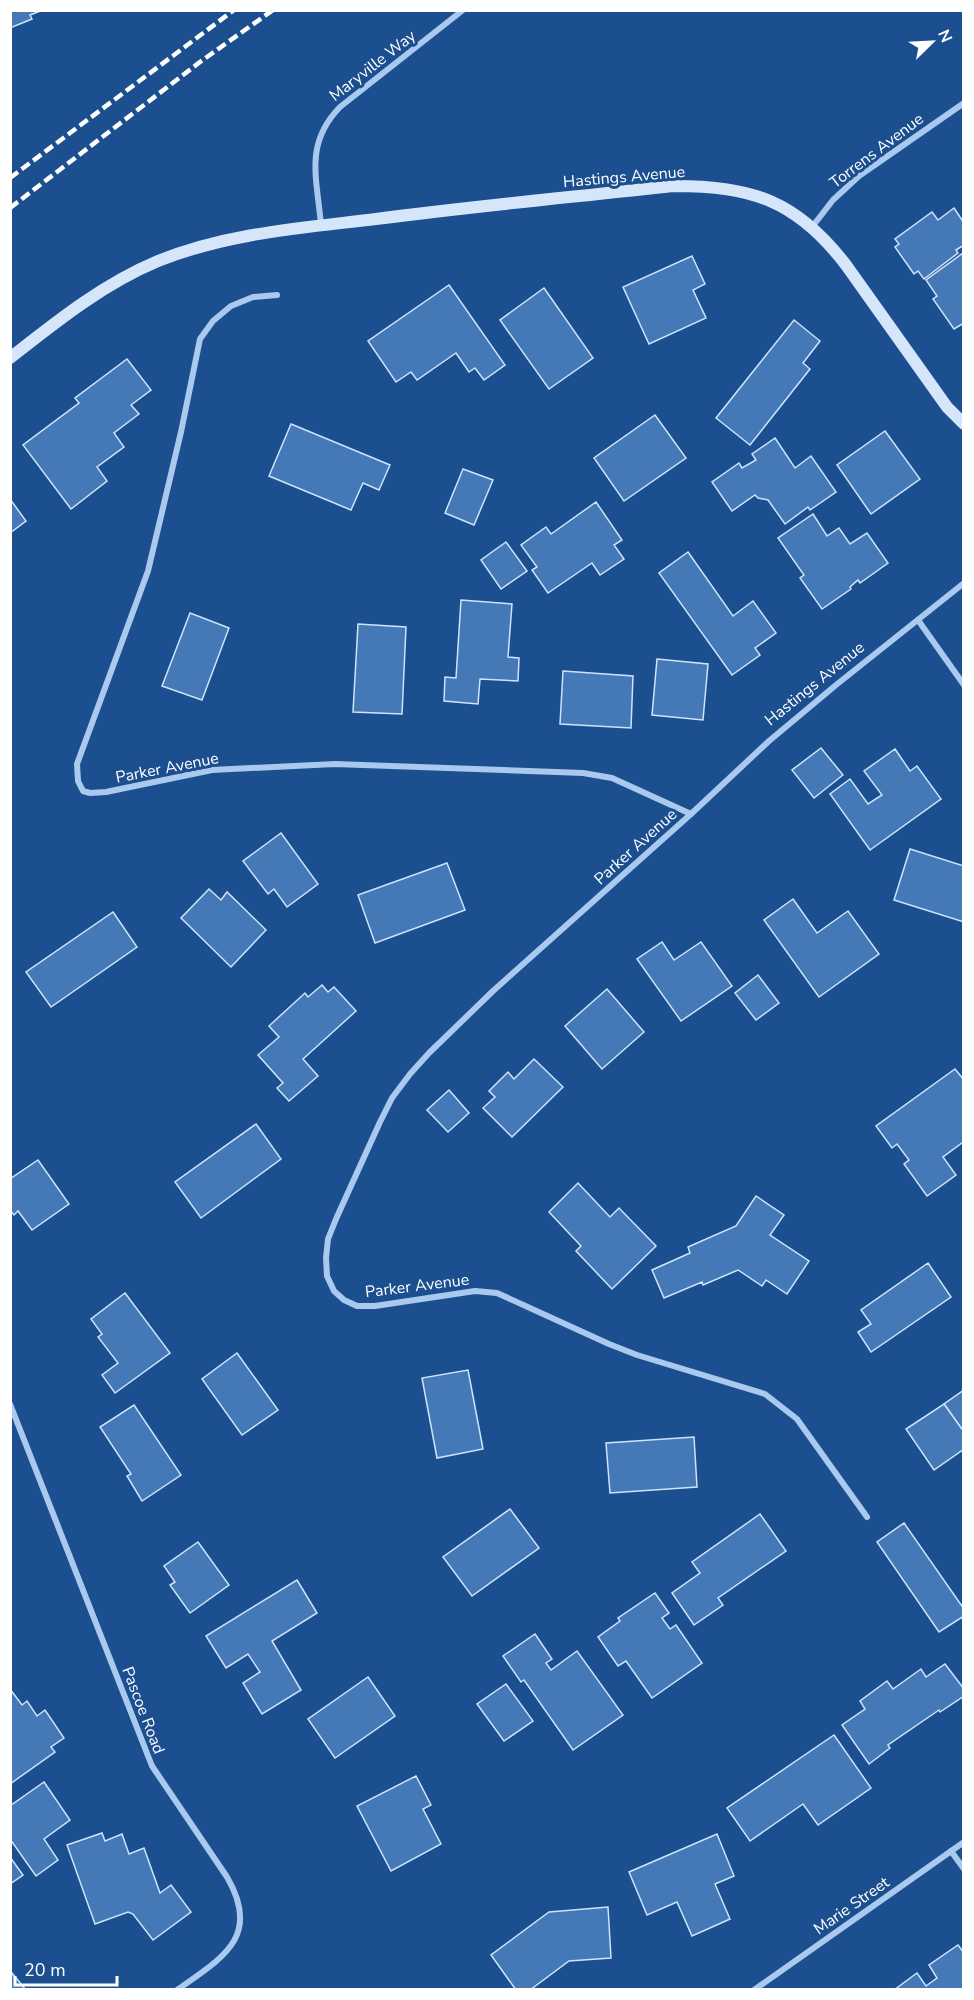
<svg xmlns="http://www.w3.org/2000/svg" width="974" height="2000" font-family="'Nunito Sans',sans-serif">
<style>
.building{fill:#4478b7;stroke:#cfe3fa;stroke-width:1.5}
.lines{fill:none;stroke-linecap:round;stroke-linejoin:round}
.street{stroke:#a9c9ee;stroke-width:6}
.secondary{stroke:#d6e6fa;stroke-width:12}
.rail{stroke:#fff;stroke-width:4.5;stroke-dasharray:10 4.5;stroke-linecap:butt}
.labels{text-anchor:middle;stroke-width:6;stroke-linejoin:round;paint-order:stroke}
.street-label{font-size:16px;fill:#fff;stroke:#1b4f8f}
</style>
<rect width="100%" height="100%" fill="#1b4f8f"/>
<!-- building -->
<g class="building">
<polygon points="10,10 43,10 30,15 32,19 10,28"/>
<polygon points="954,208 964,223 964,245 956,250 958,253 924,279 918,271 914,274 895,247 899,244 895,239 932,212 938,220"/>
<polygon points="963,253 964,323 954,329 933,299 937,296 926,280"/>
<polygon points="692,256 705,284 693,290 706,318 649,344 623,287"/>
<polygon points="449,285 505,365 484,380 475,368 469,372 456,353 417,380 411,372 396,382 368,341"/>
<polygon points="544,288 593,358 549,389 500,320"/>
<polygon points="794,320 820,341 803,363 810,369 750,445 716,418"/>
<polygon points="127,359 151,390 131,405 139,414 114,433 124,447 97,467 107,481 71,509 23,445 79,403 75,398"/>
<polygon points="655,415 686,458 624,501 594,458"/>
<polygon points="291,424 390,465 379,490 363,483 351,510 269,476"/>
<polygon points="885,431 920,479 871,514 837,465"/>
<polygon points="775,438 795,468 811,456 836,492 810,510 808,507 785,524 768,500 758,498 755,495 732,511 712,482 739,463 742,468 756,460 752,454"/>
<polygon points="463,469 493,480 474,525 445,513"/>
<polygon points="10,499 26,521 10,533"/>
<polygon points="596,502 622,540 614,545 624,559 600,575 592,563 548,593 532,570 537,567 521,545 546,527 551,534"/>
<polygon points="813,514 827,536 839,528 850,544 867,533 888,563 860,583 858,580 850,587 851,589 822,609 800,578 804,575 778,538"/>
<polygon points="506,542 527,571 501,589 481,560"/>
<polygon points="688,552 733,616 753,601 776,633 755,648 760,655 732,675 659,573"/>
<polygon points="461,600 512,604 508,657 519,658 518,681 480,679 478,704 444,701 445,677 456,678"/>
<polygon points="190,613 229,628 202,700 162,686"/>
<polygon points="358,624 406,627 402,714 353,712"/>
<polygon points="657,659 708,664 703,720 652,715"/>
<polygon points="563,671 633,676 631,728 560,724"/>
<polygon points="821,748 843,775 814,798 792,770"/>
<polygon points="895,749 910,771 917,766 941,799 870,850 830,794 850,779 868,804 882,795 864,771"/>
<polygon points="281,833 318,884 287,907 274,889 268,894 243,861"/>
<polygon points="910,849 964,866 964,922 894,900"/>
<polygon points="447,863 465,910 375,943 358,895"/>
<polygon points="209,889 221,900 227,892 266,930 231,967 181,918"/>
<polygon points="793,899 817,933 848,911 879,954 819,997 764,920"/>
<polygon points="113,912 137,947 51,1007 26,972"/>
<polygon points="662,942 674,960 701,942 732,986 681,1021 637,959"/>
<polygon points="758,975 779,1003 756,1020 735,993"/>
<polygon points="322,985 328,992 334,987 356,1011 303,1059 318,1076 289,1101 277,1088 283,1083 258,1055 279,1037 269,1026 305,993 308,997"/>
<polygon points="607,989 644,1032 602,1069 565,1026"/>
<polygon points="534,1059 563,1087 512,1137 483,1108 495,1097 489,1091 508,1072 514,1079"/>
<polygon points="955,1069 964,1080 964,1145 962,1143 943,1157 956,1175 927,1196 904,1164 909,1160 897,1144 892,1148 876,1126"/>
<polygon points="449,1090 469,1113 448,1132 427,1110"/>
<polygon points="256,1124 281,1159 201,1218 175,1182"/>
<polygon points="38,1160 69,1204 32,1230 18,1211 14,1215 10,1210 10,1179"/>
<polygon points="578,1183 610,1217 619,1208 656,1246 612,1289 576,1251 581,1246 549,1212"/>
<polygon points="756,1196 784,1215 770,1235 809,1261 787,1294 766,1280 762,1286 738,1270 703,1285 702,1282 664,1298 652,1270 690,1253 688,1247 736,1226"/>
<polygon points="928,1263 951,1297 871,1352 858,1332 871,1324 861,1310"/>
<polygon points="125,1293 170,1353 115,1393 102,1375 118,1363 98,1337 102,1334 91,1319"/>
<polygon points="237,1353 278,1410 242,1435 202,1379"/>
<polygon points="468,1370 483,1449 437,1458 422,1378"/>
<polygon points="964,1390 964,1432 944,1404"/>
<polygon points="944,1404 964,1432 964,1449 934,1470 906,1429"/>
<polygon points="134,1405 181,1475 142,1501 127,1476 131,1474 100,1427"/>
<polygon points="694,1437 697,1487 610,1493 606,1443"/>
<polygon points="510,1509 539,1548 472,1596 443,1557"/>
<polygon points="760,1514 786,1551 718,1598 723,1605 694,1625 672,1593 700,1573 692,1562"/>
<polygon points="904,1523 964,1609 964,1616 939,1632 877,1542"/>
<polygon points="198,1542 229,1585 190,1613 170,1585 175,1582 164,1566"/>
<polygon points="297,1580 317,1613 272,1641 301,1690 262,1714 243,1683 260,1672 248,1654 226,1668 206,1636"/>
<polygon points="655,1593 669,1613 662,1618 670,1629 676,1625 702,1663 652,1698 626,1661 618,1666 598,1637 620,1621 618,1618"/>
<polygon points="535,1634 552,1659 546,1663 551,1670 577,1651 623,1715 573,1750 524,1680 521,1682 503,1656"/>
<polygon points="945,1664 964,1689 964,1696 940,1712 939,1710 888,1745 890,1748 869,1764 842,1725 865,1709 860,1701 887,1681 893,1689 921,1669 926,1677"/>
<polygon points="368,1677 395,1716 335,1758 308,1719"/>
<polygon points="506,1684 533,1721 504,1741 477,1704"/>
<polygon points="10,1689 22,1705 27,1701 37,1716 45,1710 64,1738 51,1747 55,1752 10,1784"/>
<polygon points="834,1735 871,1788 818,1825 803,1804 750,1841 727,1808"/>
<polygon points="416,1776 431,1805 423,1809 441,1844 391,1871 357,1806"/>
<polygon points="44,1782 70,1820 44,1839 58,1860 36,1876 10,1839 10,1806"/>
<polygon points="102,1833 105,1841 122,1834 129,1854 144,1848 160,1893 171,1885 191,1912 153,1940 133,1914 128,1912 95,1924 67,1845"/>
<polygon points="717,1834 734,1876 715,1884 730,1919 692,1936 677,1902 647,1915 629,1872"/>
<polygon points="10,1857 23,1875 10,1884"/>
<polygon points="608,1907 611,1958 569,1961 530,1990 516,1990 491,1955 549,1912"/>
<polygon points="958,1945 964,1953 964,1990 894,1990 917,1973 926,1986 937,1978 929,1965"/>
<polygon points="12,1973 26,1990 10,1990"/>
</g>
<g class="lines">
<!-- street -->
<g class="street">
<path d="M321,225c-4,-47 -17,-81 19,-118l123,-97"/>
<polyline points="812,227 833,200 859,176 964,103"/>
<polyline points="277,295 253,297 231,306 213,321 200,339 181,432 148,571 77,764 78,781 83,791 90,793 106,792 212,770 335,764 583,773 612,778 691,814"/>
<polyline points="918,620 964,685"/>
<path d="M10,1404l142,362 75,111c35,60 -5,81 -50,113"/>
<polyline points="867,1517 797,1419 765,1394 637,1355 609,1344 497,1293 475,1291 375,1306 357,1306 344,1300 334,1291 327,1276 326,1258 328,1239 336,1219 380,1122 392,1098 410,1074 429,1053 493,991 691,814 769,741 836,685 964,583"/>
<polyline points="951,1851 964,1869"/>
<polyline points="754,1990 964,1842"/>
</g>
<!-- secondary -->
<path class="secondary" d="M10,358c47,-37 93,-74 148,-97 70,-28 143,-33 218,-42 99,-13 198,-22 297,-33 80,0 124,15 173,79l101,142 17,17"/>
<!-- rail -->
<g class="rail">
<polyline points="10,178 234,10"/>
<polyline points="10,208 200,62 273,10"/>
</g>
</g>
<g class="labels">
<!-- street labels -->
<g class="street-label">
<text transform="translate(372 65) rotate(-38)" y="6">Maryville Way</text>
<text transform="translate(876 150) rotate(-37)" y="6">Torrens Avenue</text>
<text transform="translate(624 176) rotate(-5)" y="6">Hastings Avenue</text>
<text transform="translate(814 683) rotate(-39)" y="6">Hastings Avenue</text>
<text transform="translate(167 767) rotate(-11)" y="6">Parker Avenue</text>
<text transform="translate(635 846) rotate(-42)" y="6">Parker Avenue</text>
<text transform="translate(417 1285) rotate(-7)" y="6">Parker Avenue</text>
<text transform="translate(144 1710) rotate(69)" y="6">Pascoe Road</text>
<text transform="translate(851 1905) rotate(-35)" y="6">Marie Street</text>
</g>
</g>
<!-- border -->
<rect width="974" height="2000" fill="none" stroke="#ffffff" stroke-width="24"/>
<!-- north arrow -->
<g transform="translate(932 42) rotate(66)" stroke="#1b4f8f" stroke-width="4.5" paint-order="stroke">
<path d="M0-4.5L10 22L0 15L-10 22Z" fill="#ffffff"/>
<text y="-9" font-size="16" font-weight="bold" text-anchor="middle" fill="#ffffff">N</text>
</g>
<!-- scale -->
<path d="M15 1976v9h102v-9" fill="none" stroke="#ffffff" stroke-width="3"/>
<text x="24" y="1976" font-size="18" fill="#ffffff" stroke="#1b4f8f" stroke-width="4.5" paint-order="stroke">20 m</text>
</svg>
